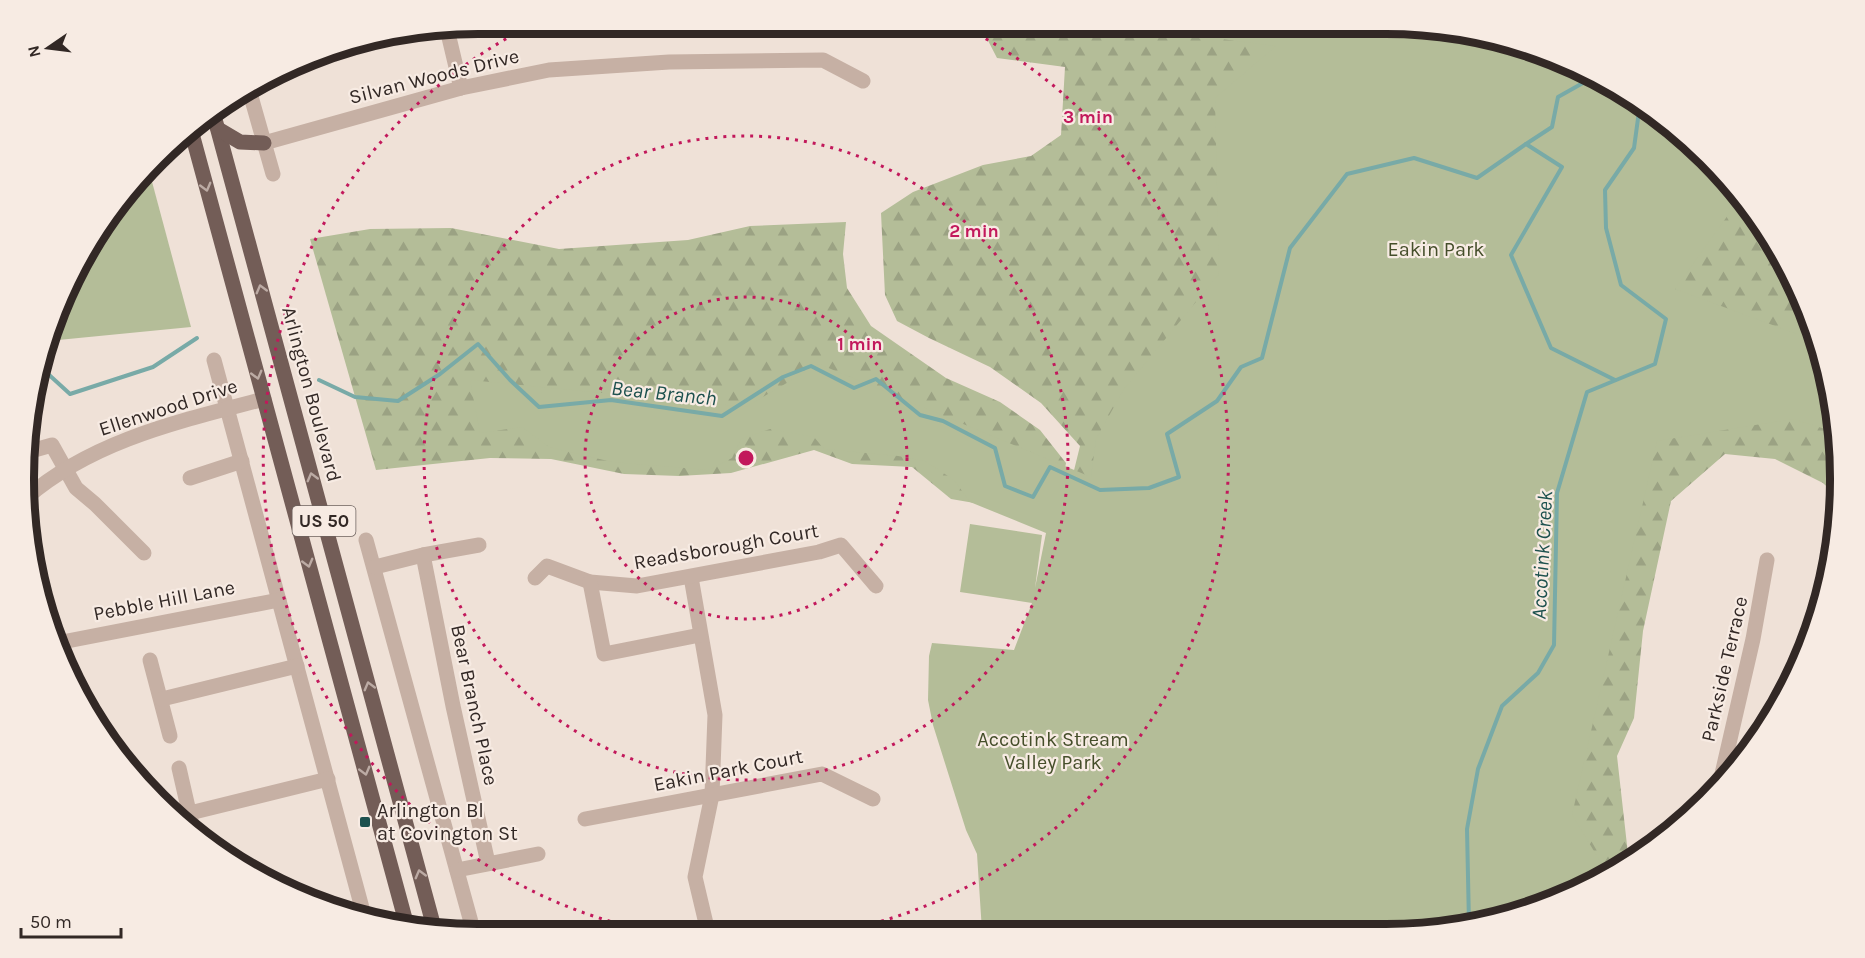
<svg xmlns="http://www.w3.org/2000/svg" width="1865" height="958" font-family="Karla,sans-serif">
<style>
.forest{fill:url(#forest-firs)}
.green{fill:#b4bd98}
.lines{fill:none;stroke-linecap:round;stroke-linejoin:round}
.stream{stroke:#78aaa7;stroke-width:4}
.minor{stroke:#c6b0a4;stroke-width:15}
.major{stroke:#735d57;stroke-width:15}
.oneway{stroke:#bcaba4}
.ring{fill:none;stroke:#c2185b;stroke-width:3;stroke-dasharray:3 6}
.poi-dot{fill:#1d514e;stroke:#f7ebe3;stroke-width:2}
.labels{text-anchor:middle;stroke-width:4.5;stroke-linejoin:round;paint-order:stroke}
.shield{fill:#f7ebe3;stroke:#6d625e;stroke-width:1.5}
.shield-label{font-size:18px;font-weight:bold;fill:#322825}
.street-label{font-size:20px;fill:#322825;stroke:#f7ebe3}
.park-label{font-size:20px;fill:#454e2a;stroke:#f7ebe3}
.poi-label{font-size:20px;fill:#322825;stroke:#f7ebe3;text-anchor:start}
.water-label{font-size:21px;font-style:italic;fill:#1d514e;stroke:#f7ebe3}
.rim{fill:none;stroke:#322825;stroke-width:8}
.centre{fill:#c2185b;stroke:#f7ebe3;stroke-width:3}
.ring-label{font-size:18px;text-anchor:middle;font-weight:bold;fill:#c2185b;stroke:#f7ebe3;stroke-width:4.5;stroke-linejoin:round;paint-order:stroke}
</style>
<defs>
<pattern id="forest-firs" width="22" height="20" patternUnits="userSpaceOnUse" patternTransform="scale(1.5)"><rect width="22" height="20" fill="#b4bd98"/><path d="M5 1l3.5 6h-7zM16 11l3.5 6h-7z" fill="#9ba283"/></pattern>
</defs>
<rect width="100%" height="100%" fill="#efe1d7"/>
<!-- forest -->
<g class="forest">
<polygon points="980,25 1415,25 1504,40 1588,71 1446,930 1064,511 1080,446 1041,403 990,367 929,338 897,321 885,295 881,213 913,192 983,165 1031,156 1061,135 1065,67 997,58"/>
<polygon points="1663,118 1728,179 1780,252 1804,304 1809,332 1818,336 1837,420 1840,499 1823,483 1775,459 1725,454 1671,501 1643,631 1634,718 1617,756 1629,863 1560,899 1627,280"/>
<polygon points="846,222 843,254 847,288 871,326 946,378 1000,402 1040,430 1066,463 1056,517 951,499 912,467 852,464 814,450 731,473 679,476 624,474 551,459 490,458 376,470 310,239 370,229 451,228 559,249 688,240 750,226"/>
</g>
<!-- green -->
<g class="green">
<polygon points="1225,25 1415,25 1504,40 1588,71 1663,118 1728,179 1741,197 1675,289 1819,342 1837,420 1838,433 1793,419 1657,441 1572,815 1608,874 1560,899 1446,930 982,931 977,854 966,830 933,725 928,700 929,656 932,643 1014,650 1032,603 960,592 970,524 1042,535 1035,588 1046,533 970,502 954,480 925,461 898,456 824,449 814,437 770,429 741,439 732,458 709,470 612,462 549,447 522,427 480,433 470,380 746,407 819,364 1091,477 1096,439 1124,389 1219,274 1215,98 1276,46 1221,39"/>
<polygon points="147,177 151,178 191,327 48,341 100,227"/>
</g>
<g class="lines">
<!-- stream -->
<g class="stream">
<polyline points="1526,144 1552,127 1558,97 1590,79 1597,77"/>
<polyline points="38,375 47,373 70,394 153,367 197,338"/>
<polyline points="319,380 355,397 398,401 440,374 478,344 510,380 539,407 611,400 722,416 783,377 811,366 854,388 876,379 920,415 943,421 995,448 1005,486 1033,497 1050,467 1100,490 1149,488 1179,477 1167,434 1217,401 1241,367 1262,358 1290,248 1347,174 1414,158 1477,178 1526,144 1562,167 1511,255 1551,348 1615,380"/>
<polyline points="1469,924 1467,829 1478,769 1502,706 1538,673 1554,645 1557,493 1587,392 1655,364 1666,319 1621,285 1606,228 1605,190 1634,148 1640,104"/>
</g>
<!-- minor -->
<g class="minor">
<polyline points="447,29 461,88"/>
<polyline points="250,93 273,174"/>
<polyline points="264,143 461,88 549,70 669,62 823,60 863,81"/>
<polyline points="214,360 365,919"/>
<polyline points="31,451 52,445 76,488 95,504 144,553"/>
<polyline points="190,478 242,461"/>
<path d="M26,498c67,-58 155,-77 238,-99"/>
<polyline points="366,540 474,933"/>
<polyline points="423,555 453,706 488,863"/>
<polyline points="375,567 423,555 479,545"/>
<polyline points="691,577 715,715 712,795 695,877 708,932"/>
<polyline points="535,578 547,566 590,582 637,586 819,552 841,545 876,586"/>
<polyline points="590,582 604,654 700,635"/>
<polyline points="57,643 279,600"/>
<polyline points="150,660 170,736"/>
<polyline points="162,699 297,666"/>
<polyline points="179,768 192,825"/>
<polyline points="1719,787 1753,639 1767,560"/>
<polyline points="190,813 328,779"/>
<polyline points="585,819 822,774 873,799"/>
<polyline points="457,870 538,854"/>
</g>
<!-- major -->
<g class="major">
<polyline points="213,112 435,931"/>
<polyline points="218,129 240,142 264,143"/>
<polyline points="191,130 407,926"/>
</g>
</g>
<!-- one-way arrows -->
<defs><path id="oneway-chevron" d="M-2-3.5L2.5 0L-2 3.5" fill="none" stroke-width="1.6" stroke-linecap="round" stroke-linejoin="round" transform="scale(1.5)"/></defs>
<g class="oneway">
<use href="#oneway-chevron" transform="translate(206 187) rotate(75)"/>
<use href="#oneway-chevron" transform="translate(261 289) rotate(-105)"/>
<use href="#oneway-chevron" transform="translate(257 375) rotate(75)"/>
<use href="#oneway-chevron" transform="translate(312 477) rotate(-105)"/>
<use href="#oneway-chevron" transform="translate(308 563) rotate(75)"/>
<use href="#oneway-chevron" transform="translate(369 686) rotate(-105)"/>
<use href="#oneway-chevron" transform="translate(365 771) rotate(75)"/>
<use href="#oneway-chevron" transform="translate(420 874) rotate(-105)"/>
</g>
<!-- distance rings -->
<g class="ring">
<circle cx="746" cy="458" r="161"/>
<circle cx="746" cy="458" r="322"/>
<path d="M654 932A483 483 0 0 1 530 26M962 26A483 483 0 0 1 842 931"/>
</g>
<!-- markers -->
<rect class="poi-dot" x="359" y="816" width="12" height="12" rx="3"/>
<g class="labels">
<!-- shield labels -->
<rect class="shield" x="292.5" y="506" width="63" height="30" rx="4.5"/>
<g class="shield-label">
<text x="324" y="527">US 50</text>
</g>
<!-- street labels -->
<g class="street-label">
<text transform="translate(434 76) rotate(-14)" y="7">Silvan Woods Drive</text>
<text transform="translate(312 394) rotate(75)" y="7">Arlington Boulevard</text>
<text transform="translate(168 407) rotate(-18)" y="7">Ellenwood Drive</text>
<text transform="translate(726 546) rotate(-10)" y="7">Readsborough Court</text>
<text transform="translate(164 600) rotate(-11)" y="7">Pebble Hill Lane</text>
<text transform="translate(1724 669) rotate(-77)" y="7">Parkside Terrace</text>
<text transform="translate(475 705) rotate(78)" y="7">Bear Branch Place</text>
<text transform="translate(728 770) rotate(-11)" y="7">Eakin Park Court</text>
</g>
<!-- park labels -->
<g class="park-label">
<text x="1436" y="256">Eakin Park</text>
<text x="1053" y="746">Accotink Stream<tspan x="1053" dy="23">Valley Park</tspan></text>
</g>
<!-- poi labels -->
<g class="poi-label">
<text x="377" y="817">Arlington Bl<tspan x="377" dy="23">at Covington St</tspan></text>
</g>
<!-- water labels -->
<g class="water-label">
<text transform="translate(664 393) rotate(6)" y="7">Bear Branch</text>
<text transform="translate(1542 555) rotate(-87)" y="7">Accotink Creek</text>
</g>
</g>
<!-- crop -->
<path d="M0 0H1865V958H0ZM478 34H1386A444 444 0 0 1 1830 478V480A444 444 0 0 1 1386 924H478A444 444 0 0 1 34 480V478A444 444 0 0 1 478 34Z" fill="#f7ebe3" fill-rule="evenodd"/>
<path class="rim" d="M478 34H1386A444 444 0 0 1 1830 478V480A444 444 0 0 1 1386 924H478A444 444 0 0 1 34 480V478A444 444 0 0 1 478 34Z"/>
<circle cx="746" cy="458" r="9" class="centre"/>
<g class="ring-label">
<text x="1088" y="123">3 min</text>
<text x="974" y="237">2 min</text>
<text x="860" y="350">1 min</text>
</g>
<!-- north arrow -->
<g transform="translate(48 48) rotate(256)" stroke="#f7ebe3" stroke-width="4.5" paint-order="stroke">
<path d="M0-4.5L10 22L0 15L-10 22Z" fill="#322825"/>
<text y="-9" font-size="16" font-weight="bold" text-anchor="middle" fill="#322825">N</text>
</g>
<!-- scale -->
<path d="M21 928v9h100v-9" fill="none" stroke="#322825" stroke-width="3"/>
<text x="30" y="928" font-size="18" fill="#322825" stroke="#f7ebe3" stroke-width="4.5" paint-order="stroke">50 m</text>
</svg>
